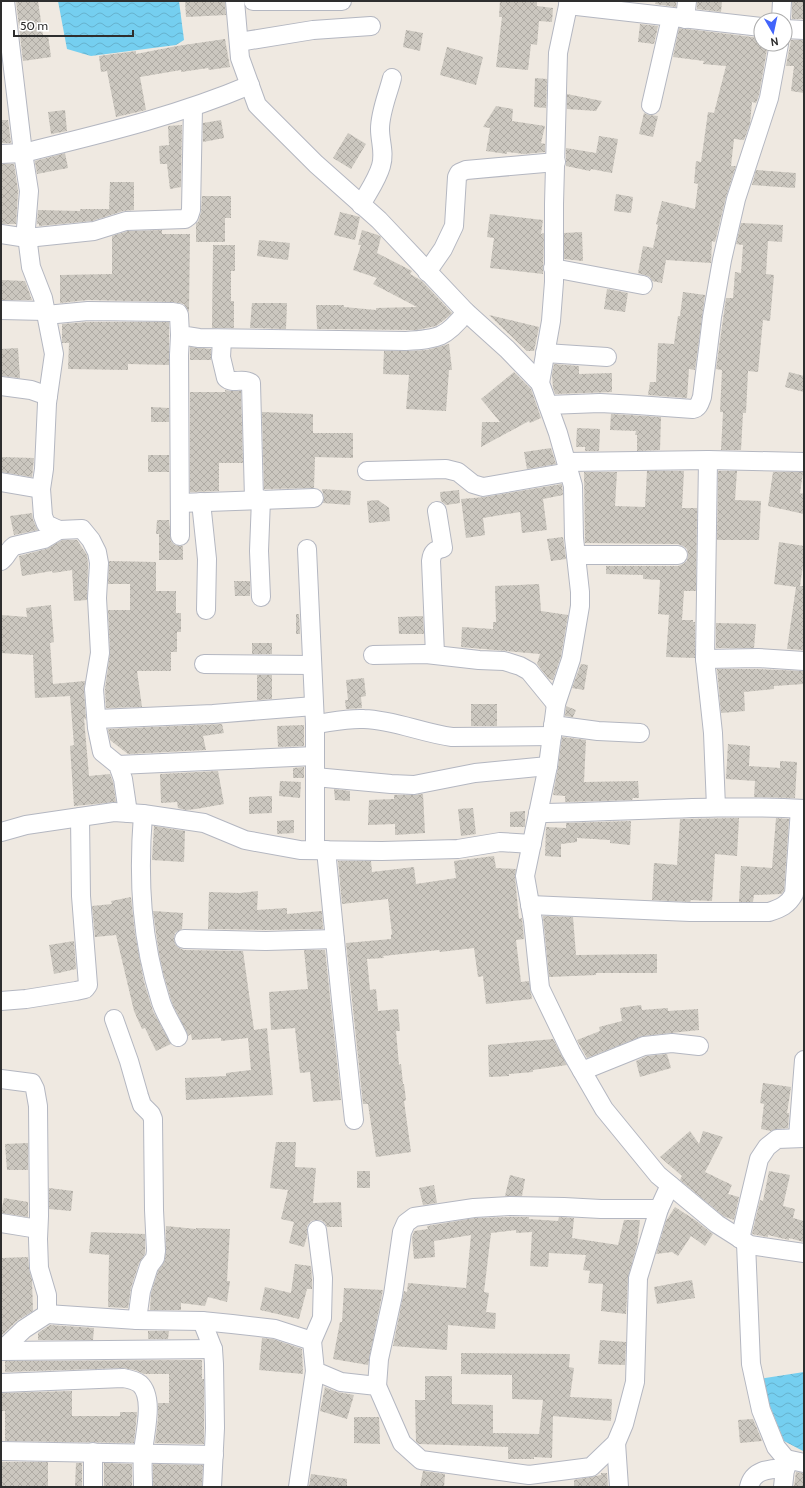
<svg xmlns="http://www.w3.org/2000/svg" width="805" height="1488" font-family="Cabin,sans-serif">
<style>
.water{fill:url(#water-waves)}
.building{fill:url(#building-cross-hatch)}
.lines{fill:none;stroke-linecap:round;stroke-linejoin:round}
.minor-casing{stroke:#b4b7c1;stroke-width:20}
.minor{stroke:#fff;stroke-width:18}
</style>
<defs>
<pattern id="water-waves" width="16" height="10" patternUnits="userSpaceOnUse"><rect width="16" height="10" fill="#75cff0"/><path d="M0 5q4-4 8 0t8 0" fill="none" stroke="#66b2ce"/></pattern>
<pattern id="building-cross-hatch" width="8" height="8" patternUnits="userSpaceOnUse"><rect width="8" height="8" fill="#cbc7bf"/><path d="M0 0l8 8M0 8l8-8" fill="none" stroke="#afaba4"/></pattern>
</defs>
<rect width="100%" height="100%" fill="#efe9e1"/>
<!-- water -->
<g class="water">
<polygon points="58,1 179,1 184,40 176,45 91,56 67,49"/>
<polygon points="804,1372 804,1450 803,1451 784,1441 759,1379"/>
</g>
<!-- building -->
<g class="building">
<polygon points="16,1 38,1 43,35 48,35 51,57 23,61"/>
<polygon points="185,1 225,1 226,15 186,17"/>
<polygon points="500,1 537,1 537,6 553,8 552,22 539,21 537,45 531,44 528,70 496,67 502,17 499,17"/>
<polygon points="656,1 676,1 676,7 655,4"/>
<polygon points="697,1 722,1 721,12 697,9"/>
<rect x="792" y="1" width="12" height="18"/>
<polygon points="640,24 658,26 654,44 638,42"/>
<polygon points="679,28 752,37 761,38 761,44 768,44 759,95 756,103 752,102 750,124 744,140 734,139 731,166 736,166 726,197 715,242 712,241 711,263 666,260 662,283 652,281 650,277 638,273 643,246 653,248 658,225 656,224 662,201 695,209 698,184 694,183 696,161 701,162 708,112 714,113 726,66 703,64 704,61 673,57"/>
<polygon points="406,30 423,33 420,51 403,47"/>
<polygon points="225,39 230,67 209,70 208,68 181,72 181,70 140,77 146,110 116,117 107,71 101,72 99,56 136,51 136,54 177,46"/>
<polygon points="791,40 804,40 804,93 791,91 794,66 786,66"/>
<polygon points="447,47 483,57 476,85 440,75"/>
<polygon points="535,78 547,79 546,108 534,107"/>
<polygon points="567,94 602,101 596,111 567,109"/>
<polygon points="496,106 513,109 512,121 545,126 541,143 545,144 545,152 524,154 507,152 507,154 486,151 490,128 483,127"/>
<polygon points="65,110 67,131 51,134 48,112"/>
<polygon points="644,113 649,115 658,116 653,137 639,134"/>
<polygon points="1,120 8,120 11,143 1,143"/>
<polygon points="221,120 224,138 203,142 203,123"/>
<polygon points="182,125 181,187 170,189 167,164 160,164 159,146 169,145 168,126"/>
<polygon points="348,133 366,144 351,169 333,158"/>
<polygon points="599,136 618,139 612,173 591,169 590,171 566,166 566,148 596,153"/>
<polygon points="65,153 68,168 37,174 35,161"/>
<polygon points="1,164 14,164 18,191 16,224 1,224"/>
<polygon points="756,170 796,173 795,188 752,185"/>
<polygon points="110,182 134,182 134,210 123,211 92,221 39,226 39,224 37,224 38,210 80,211 80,209 109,209"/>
<polygon points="616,194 633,197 631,213 614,211"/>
<polygon points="202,196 231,196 231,218 225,218 225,242 196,242 196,223 198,222 201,213"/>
<polygon points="340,212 360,217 355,240 334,235"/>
<polygon points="490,214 543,220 541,234 544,233 543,274 490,268 494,238 487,237"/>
<polygon points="741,223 783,225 782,242 768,241 766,274 774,275 770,321 763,320 758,372 748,371 746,413 743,413 741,450 721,450 723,412 720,412 722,370 716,369 726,298 733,298 735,272 741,273 743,245 736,244"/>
<polygon points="162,230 162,234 190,234 189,312 184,304 172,302 88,300 60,303 60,275 112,274 112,236 128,231"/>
<polygon points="362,230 378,235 381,237 377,253 412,271 410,274 422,281 452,313 448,317 436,326 416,330 317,329 316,305 344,305 344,307 376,310 376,308 417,307 373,284 377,278 353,270 361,245 358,245"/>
<polygon points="582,232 583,261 564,259 564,233"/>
<polygon points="259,240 290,243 288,260 257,256"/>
<polygon points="213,245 235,245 235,271 231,271 231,301 234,301 234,328 212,328"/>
<polygon points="1,280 25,281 32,300 1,300"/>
<polygon points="607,289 628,293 625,312 604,309"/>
<polygon points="683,292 705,295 695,370 689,369 687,398 648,395 650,382 656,382 658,343 674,344 678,316 680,316"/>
<polygon points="252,303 287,303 286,329 250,328"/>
<polygon points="489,315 539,327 534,351 527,351"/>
<polygon points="88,322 169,322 169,365 128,364 128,370 68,369 69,343 62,343 62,324"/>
<polygon points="449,344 452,370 449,370 446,411 406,409 409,375 383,374 384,351 407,351 427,350"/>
<polygon points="190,347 211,349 211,360 190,360"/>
<polygon points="18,348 20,378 2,376 1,349"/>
<polygon points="554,364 579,366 579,374 612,373 612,392 555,394 553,388 552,374"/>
<polygon points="514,372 531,389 541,418 530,423 529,421 481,447 482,422 500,422 481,399"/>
<polygon points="789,372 804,376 804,392 785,387"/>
<polygon points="225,390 231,391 241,391 243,463 219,463 219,491 190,492 190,392 225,392"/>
<polygon points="151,407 169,408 169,422 151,422"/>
<polygon points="262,412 313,414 313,433 353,433 353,458 315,457 314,488 264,489"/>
<polygon points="611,414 661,417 660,450 637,451 637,435 635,435 636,431 610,430"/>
<polygon points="577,428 600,429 599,451 585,451 585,447 576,447"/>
<polygon points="551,448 556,464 527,469 524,452"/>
<rect x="148" y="455" width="21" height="17"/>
<polygon points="1,457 34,458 32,477 1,472"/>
<polygon points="647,471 684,471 682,508 697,508 696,591 684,591 682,620 693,620 693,622 695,622 695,658 666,657 669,615 658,614 660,580 643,579 643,575 606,574 606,566 678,566 683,564 687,561 688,555 687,549 683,546 678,544 585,543 584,472 617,472 615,506 645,507"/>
<polygon points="718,471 737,471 735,500 761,501 759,540 717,540"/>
<polygon points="773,472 803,472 800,493 804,494 804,514 768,506"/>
<polygon points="562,484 563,495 543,499 547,530 522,533 520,512 483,518 485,535 466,538 461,499 485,497"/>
<polygon points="322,489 351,491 350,505 323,503 324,497"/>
<polygon points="459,490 460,503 446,505 441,501 440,492"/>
<polygon points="378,500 389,508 390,521 369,523 367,501"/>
<polygon points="32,513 33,520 38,530 14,535 10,516"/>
<polygon points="157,520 169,520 171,541 175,545 183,546 183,560 159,560 159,534 156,534"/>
<polygon points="563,537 566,559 551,561 547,539"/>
<polygon points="62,540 77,540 87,555 88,564 87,600 74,601 72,570 53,573 52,571 22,576 19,556 46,549"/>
<polygon points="779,542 804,546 804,559 800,586 804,586 804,650 787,649 796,587 774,584"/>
<polygon points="109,561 156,562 156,591 176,591 176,613 181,613 181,632 177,632 177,652 171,652 171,671 137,671 142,707 106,708 105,689 110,653 108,610 130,610 130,584 108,584"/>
<polygon points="234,581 250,581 250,596 235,596"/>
<polygon points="539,584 541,611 568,615 561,656 553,680 549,679 537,664 540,654 461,647 462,627 493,629 493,622 496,622 495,586"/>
<polygon points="51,605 54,642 50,643 53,684 85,681 84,690 86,720 84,718 89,776 110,774 113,782 116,802 74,806 70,746 74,745 70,696 35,698 33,655 1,653 1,615 27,617 26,608"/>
<polygon points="296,614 299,614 300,634 296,634"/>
<polygon points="423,616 424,634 399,634 398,617"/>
<polygon points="716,623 756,624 754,648 716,648"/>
<rect x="252" y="643" width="20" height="11"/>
<polygon points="581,664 588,665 584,690 572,688"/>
<polygon points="717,669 758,669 804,671 804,684 774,686 774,689 744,692 745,711 721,713"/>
<polygon points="257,675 272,675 272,699 257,700"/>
<polygon points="364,678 366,696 361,697 362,708 346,709 345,700 348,700 346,680"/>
<rect x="471" y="704" width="26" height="22"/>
<polygon points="566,706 576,710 573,717 565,716"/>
<polygon points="222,724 224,733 203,736 206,750 128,754 110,740 108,729"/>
<polygon points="304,725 304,746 278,747 277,726"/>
<polygon points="562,737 586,740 584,782 638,781 639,798 633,798 632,800 565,802 565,796 553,795 558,767"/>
<polygon points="728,744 750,746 749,766 780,768 780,761 797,762 795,798 754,797 755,781 726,779"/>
<polygon points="304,767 304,778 293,778 293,768"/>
<polygon points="218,771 224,804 196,809 186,810 178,808 177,802 161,803 160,774"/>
<polygon points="280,781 301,782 300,798 279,796"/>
<polygon points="334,789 350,791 350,801 335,800"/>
<polygon points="423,794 425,833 395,835 395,824 368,825 369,800 394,799 394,795 414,795"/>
<polygon points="272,796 272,813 249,814 249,797"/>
<polygon points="473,808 476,834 461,836 458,809"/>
<polygon points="525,811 525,827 510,827 510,812"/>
<polygon points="739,818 737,856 715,854 712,901 691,900 690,902 652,900 654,863 677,865 680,819"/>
<polygon points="776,818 789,819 784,891 781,894 754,895 753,902 739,902 741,866 772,868"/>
<polygon points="294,820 294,833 277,834 277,821"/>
<polygon points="631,821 630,845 610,843 610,840 577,838 577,842 561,844 561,857 545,856 546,827 566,828 566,823"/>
<polygon points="154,826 185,831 184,862 152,860"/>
<polygon points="494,856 496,868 516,869 515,878 519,919 522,918 524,939 516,940 521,982 529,981 532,999 486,1004 483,976 478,977 474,948 440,952 439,950 383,956 384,958 367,959 370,990 376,989 378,1011 398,1009 400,1031 396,1031 399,1065 401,1064 403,1084 404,1084 406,1100 404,1101 411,1152 376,1157 368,1104 363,1104 346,943 391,939 391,935 392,934 388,899 342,904 338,861 371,861 372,872 414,867 416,884 456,878 454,861"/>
<polygon points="258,891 257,910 287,908 287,914 322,911 323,929 266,930 208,929 209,892 240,893"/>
<polygon points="131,897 135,934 144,982 153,1011 171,1044 156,1051 145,1028 142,1029 134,1011 116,935 95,937 92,906 112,904 111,901"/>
<polygon points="153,911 183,913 182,929 175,933 174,938 175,944 179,948 184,950 243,951 254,1030 267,1028 273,1095 186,1100 185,1078 226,1076 226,1073 251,1070 248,1038 221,1041 221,1038 192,1040 191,1034 188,1036 172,1003 164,976 159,954"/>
<polygon points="543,916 573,917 576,955 657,954 657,973 596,973 596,975 549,977"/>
<polygon points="74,941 76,969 54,974 49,945"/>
<polygon points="304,950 325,950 341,1100 313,1102 310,1072 300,1073 295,1028 271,1030 269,992 308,989"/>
<polygon points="641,1005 642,1010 668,1008 668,1011 698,1009 699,1030 643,1036 587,1058 577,1040 600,1031 599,1027 622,1021 620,1008"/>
<polygon points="553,1039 567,1065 533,1070 533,1072 509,1074 509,1076 489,1077 488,1045"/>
<polygon points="667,1054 671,1068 640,1077 636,1061 647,1056"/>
<polygon points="763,1083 791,1087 787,1113 789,1113 788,1128 777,1129 771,1131 761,1129 764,1104 760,1103"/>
<polygon points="690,1131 699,1144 703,1131 723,1137 705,1172 732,1185 728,1194 739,1197 734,1220 723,1216 680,1180 682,1176 660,1157"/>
<polygon points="276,1142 296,1142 295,1167 316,1168 313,1203 341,1202 342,1227 327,1227 325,1223 321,1220 316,1220 311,1221 307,1226 307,1236 304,1247 289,1243 294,1222 281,1219 288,1190 270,1188"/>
<polygon points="28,1143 28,1170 7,1170 5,1144"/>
<rect x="357" y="1171" width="13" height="17"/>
<polygon points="769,1171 790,1175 783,1206 795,1209 793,1218 804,1221 804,1242 789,1238 789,1240 768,1235 768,1237 752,1234 760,1200 763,1201"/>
<polygon points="510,1175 525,1179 522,1196 505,1196"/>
<polygon points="434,1185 437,1203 423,1205 419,1188"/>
<polygon points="49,1188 73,1191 71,1211 49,1209"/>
<polygon points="4,1198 28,1202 28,1217 1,1213"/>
<polygon points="675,1207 695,1220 713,1234 705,1246 691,1236 678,1256 672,1252 656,1254 666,1221"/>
<polygon points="510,1217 529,1217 529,1219 558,1221 559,1217 574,1218 572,1238 618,1245 624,1220 640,1220 637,1245 628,1278 626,1314 601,1311 603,1284 588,1283 590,1271 583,1270 586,1255 549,1253 548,1267 530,1266 532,1232 516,1233 516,1230 491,1233 484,1292 489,1293 486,1312 496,1313 495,1329 448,1325 447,1350 393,1346 404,1291 407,1292 408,1283 466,1288 471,1235 434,1241 435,1257 414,1259 412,1238 414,1231 428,1229 427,1226 475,1218"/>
<polygon points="166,1226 196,1229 196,1228 230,1229 227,1281 230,1281 227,1302 208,1297 205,1306 181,1303 181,1310 150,1310 151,1293 158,1271 165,1259"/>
<polygon points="91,1232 145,1234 145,1254 139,1263 131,1288 128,1308 108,1307 109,1255 89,1253"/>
<polygon points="28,1257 29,1269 32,1280 33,1311 18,1320 1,1336 1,1258"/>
<polygon points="295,1264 311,1266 312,1279 312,1289 307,1289 299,1319 260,1310 265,1287 291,1293"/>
<polygon points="692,1280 695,1298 657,1304 654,1287"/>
<polygon points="344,1288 383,1290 368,1365 333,1359 340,1322 342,1322"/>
<polygon points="50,1325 94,1328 93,1340 38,1340 38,1333"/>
<polygon points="148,1331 169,1331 168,1339 148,1339"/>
<polygon points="262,1338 273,1339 302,1349 303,1374 259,1370"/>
<polygon points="600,1340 626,1342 625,1365 598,1364"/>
<polygon points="461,1353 570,1354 569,1367 574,1368 570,1397 612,1399 611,1421 553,1416 552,1458 534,1457 534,1459 508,1459 508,1447 419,1444 416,1442 415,1400 425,1400 425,1376 452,1376 452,1404 493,1405 493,1433 539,1434 543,1400 512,1399 512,1375 461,1374"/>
<polygon points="202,1360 202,1379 204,1379 204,1444 155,1443 158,1418 158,1403 169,1403 169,1374 144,1374 135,1370 123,1368 5,1372 5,1361"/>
<polygon points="325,1387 337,1392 354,1395 347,1419 320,1411"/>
<polygon points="72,1391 72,1416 120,1416 120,1412 137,1412 134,1443 5,1441 5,1411 1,1411 1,1393"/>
<polygon points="354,1417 379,1417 380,1444 354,1443"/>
<polygon points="753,1419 762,1441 740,1443 738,1420"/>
<rect x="1" y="1462" width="47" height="25"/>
<polygon points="76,1463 82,1463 82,1487 75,1487"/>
<polygon points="104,1463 132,1464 132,1487 104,1487"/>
<polygon points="153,1464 203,1465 202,1486 172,1486 172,1487 153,1487"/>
<polygon points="423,1471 445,1474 444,1487 420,1487"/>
<polygon points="796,1472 804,1473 804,1487 794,1487"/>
<polygon points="601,1473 607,1473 608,1487 574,1487 574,1480 601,1475"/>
<polygon points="311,1474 347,1479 347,1487 309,1487"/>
</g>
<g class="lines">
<!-- minor casing -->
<g class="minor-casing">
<g id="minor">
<polyline points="5,1 23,153 29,191 26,228 31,267 43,298 54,354 47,403 44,469 41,489 43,516 46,524 59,530 82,529 91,540 97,552 99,563 97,598 100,653 94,689 97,728 102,752 118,765 123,779 128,813"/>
<polyline points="235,1 240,58 257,105 316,164 379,220 466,312 507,349 540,383"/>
<polyline points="253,1 342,1"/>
<polyline points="569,1 558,53 554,204 554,282 551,321 540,383 558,433 573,486 574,538 580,592 580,606 571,659 556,704 548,766 525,876 533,921 540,988 571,1052 604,1109 658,1175 717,1224 750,1245 804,1253"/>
<polyline points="568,5 761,27"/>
<polyline points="685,19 687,1"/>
<polyline points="781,20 782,1"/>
<polyline points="785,29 804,30"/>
<polyline points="239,42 313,30 371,26"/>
<polyline points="651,105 671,18"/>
<path d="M1,154l22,-1c77,-19 154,-37 227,-68"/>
<path d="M361,205c7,-13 16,-25 20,-39 4,-13 -1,-24 -1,-37 0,-17 8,-35 12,-51"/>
<polyline points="1,234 27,238 94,231 126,221 185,219 189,216 191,210 193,107"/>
<polyline points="553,268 643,285"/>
<polyline points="427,272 443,249 454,226 457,177 459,173 466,170 556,162"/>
<polyline points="1,310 45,311"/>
<path d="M46,315l42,-4 84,1 6,1 1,2 1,20 19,3 207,3c32,-2 40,-3 60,-29"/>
<path d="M222,339l-1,18 5,21c7,7 17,-1 25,5l3,116"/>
<polyline points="545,353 607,357"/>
<polyline points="1,386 31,390 48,396"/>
<path d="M548,405l52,-2 37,2 56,4c6,-1 7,-7 9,-12l10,-80 10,-57 14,-61 33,-101 10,-54"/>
<polyline points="708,460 705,659 713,733 716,807"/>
<polyline points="567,462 708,460 804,462"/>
<polyline points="367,471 446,469 458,472 473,484 483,487 569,472"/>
<polyline points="1,482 41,489"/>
<polyline points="261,499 259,551 261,597"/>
<polyline points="201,502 207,559 206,610"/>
<polyline points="180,503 314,498"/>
<polyline points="180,536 179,355 180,335"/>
<polyline points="307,549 315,724 315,850"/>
<polyline points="576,555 678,555"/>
<path d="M1,561c6,-4 7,-11 13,-15l30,-7 15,-9"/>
<path d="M435,654l-4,-93c1,-9 4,-11 12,-13l-6,-37"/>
<polyline points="373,655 426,654 479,660 504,661 520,666 529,671 556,704"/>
<polyline points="705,659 758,658 804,661"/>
<polyline points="204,664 312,665"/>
<polyline points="97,719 213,714 314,706"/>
<path d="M315,724c16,-2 33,-6 49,-5 30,1 58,14 88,18l100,-1"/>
<polyline points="553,725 598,731 640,733"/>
<polyline points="118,765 315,756"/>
<polyline points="315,777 391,784 414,785 475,773 548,766"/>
<path d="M538,813c89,-1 177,-9 266,-4"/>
<path d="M143,814c-5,65 -2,126 18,188 4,12 12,24 17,35"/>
<polyline points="1,832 26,825 114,812 143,814 204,823 245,840 300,850 382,851 458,849 500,842 532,844"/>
<polyline points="326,850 341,1000 354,1120"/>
<path d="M530,905l160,7h79c12,-4 19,-7 25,-18l6,-85"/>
<polyline points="184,939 266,941 335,939"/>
<polyline points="1,1001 26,999 76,991 85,989 88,985 81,896 80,817"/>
<polyline points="114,1019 129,1061 139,1096 142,1105 151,1114 153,1119 154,1210 156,1251 155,1258 149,1266 141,1291 137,1320"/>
<polyline points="582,1071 644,1046 672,1043 699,1046"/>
<polyline points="1,1079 32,1083 35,1089 38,1106 39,1216 38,1239 39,1268 47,1295 47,1314"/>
<polyline points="798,1137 804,1060"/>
<polyline points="1,1223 38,1229"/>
<polyline points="740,1239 759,1159 767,1147 777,1139 804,1138"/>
<polyline points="746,1243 751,1364 761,1410 776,1447 786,1459 804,1463"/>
<polyline points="202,1321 213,1349 214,1364 215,1428 212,1487"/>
<polyline points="312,1341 322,1318 323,1278 317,1230"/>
<polyline points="1,1351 24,1329 47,1314 137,1320 202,1321 232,1324 275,1329 312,1341 315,1371 341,1382 377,1386 402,1443 421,1460 529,1475 591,1467 616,1443 624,1424 635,1382 638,1278 659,1209 670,1185"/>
<polyline points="2,1351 213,1349"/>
<path d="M1,1383l122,-5c6,1 12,2 17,6 15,14 4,51 3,69 -1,11 0,23 0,34"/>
<polyline points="377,1386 379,1359 393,1295 402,1232 406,1223 414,1217 474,1208 510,1206 564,1207 601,1209 659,1209"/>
<polyline points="616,1443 619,1487"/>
<polyline points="1,1451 214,1455"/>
<polyline points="93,1487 93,1452"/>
<polyline points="298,1487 315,1371"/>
<path d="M749,1487c4,-18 21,-18 37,-19"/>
<polyline points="783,1487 786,1459"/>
</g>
</g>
<!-- minor -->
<use href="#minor" class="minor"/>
</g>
<!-- border -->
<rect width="805" height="1488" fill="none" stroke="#2e2e2e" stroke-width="4"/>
<!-- north arrow -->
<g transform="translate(773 32) rotate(171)"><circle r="19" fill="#ffffff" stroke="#ababab"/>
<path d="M0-3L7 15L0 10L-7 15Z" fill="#4264fb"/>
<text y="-6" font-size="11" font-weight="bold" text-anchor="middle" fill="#2e2e2e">N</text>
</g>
<!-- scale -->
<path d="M14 30v6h119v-6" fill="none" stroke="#2e2e2e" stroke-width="2"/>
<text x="20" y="30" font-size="12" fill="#2e2e2e" stroke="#ffffff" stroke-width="3" paint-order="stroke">50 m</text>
</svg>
